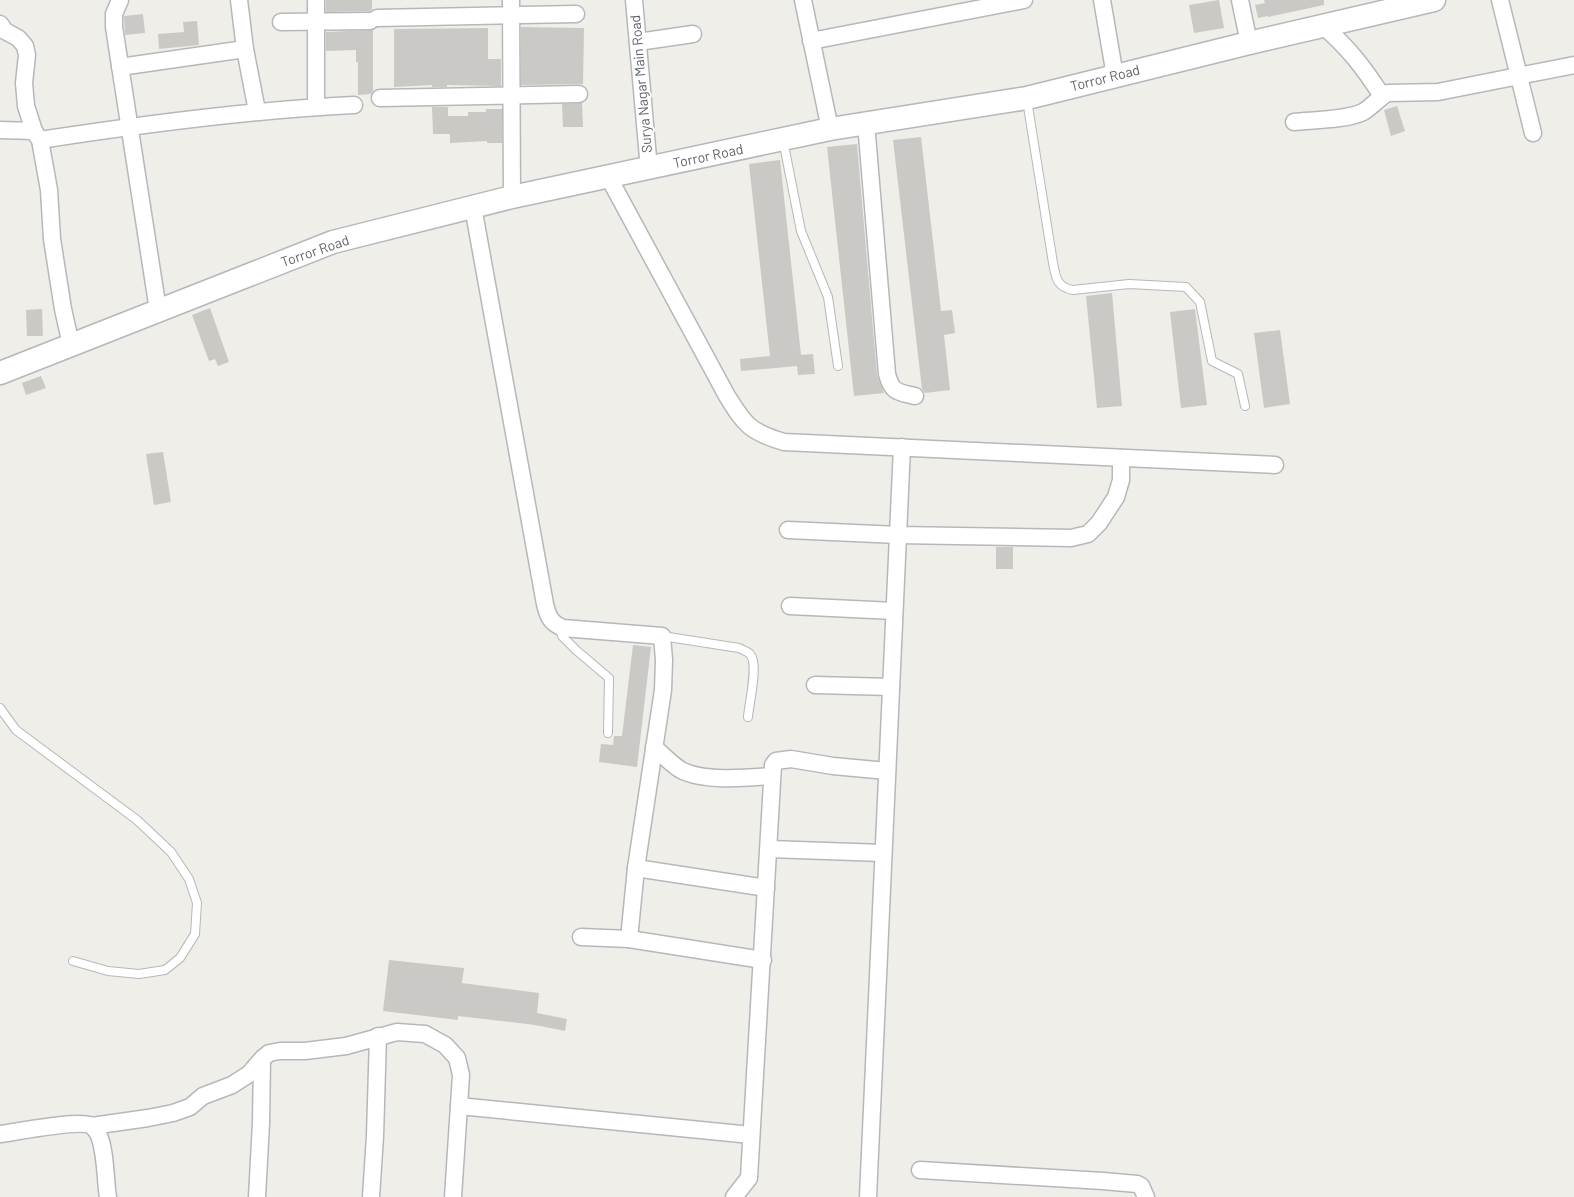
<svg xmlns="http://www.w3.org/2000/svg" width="1574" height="1197" font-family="Barlow,sans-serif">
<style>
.building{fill:#cbc9c5}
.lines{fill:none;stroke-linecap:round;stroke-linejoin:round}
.lane-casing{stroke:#b5b8bb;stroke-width:10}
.street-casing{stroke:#b5b8bb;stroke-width:19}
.secondary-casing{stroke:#b4b7bb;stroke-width:25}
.lane{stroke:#fff;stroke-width:8}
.street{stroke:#fff;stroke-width:16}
.secondary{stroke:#fff;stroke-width:22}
.labels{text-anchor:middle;stroke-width:4;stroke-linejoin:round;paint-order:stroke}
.street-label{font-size:14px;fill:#5f6367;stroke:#fff}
</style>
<rect width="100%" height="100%" fill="#f0eee8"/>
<!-- building -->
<g class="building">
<polygon points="326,0 372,0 372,9 370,11 326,12"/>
<polygon points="1219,0 1224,28 1194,33 1189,5"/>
<polygon points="1264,0 1324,0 1324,5 1268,17 1268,16 1258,18 1255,5 1265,3"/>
<polygon points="143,14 145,33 125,35 124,16"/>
<polygon points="197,21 199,45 159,49 158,34 184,32 183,22"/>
<polygon points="521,27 584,28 583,84 521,85"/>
<polygon points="488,28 488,59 501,59 501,86 447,85 447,87 432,87 432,85 394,87 394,29"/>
<polygon points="373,30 373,91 371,94 358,95 358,62 356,62 356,50 326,51 326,32"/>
<polygon points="582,103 583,127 563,127 562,104"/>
<polygon points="1397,106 1405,131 1391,136 1384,110"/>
<polygon points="432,107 448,107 448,116 468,116 468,112 486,112 486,109 502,109 502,143 487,143 487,141 450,143 450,134 433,134"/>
<polygon points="921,137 941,311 952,310 955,333 944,335 950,390 925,393 922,389 893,140"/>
<polygon points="857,144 877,375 884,393 854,396 827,147"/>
<polygon points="780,160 801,355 813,354 815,374 798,375 797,366 741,371 740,359 770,356 749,164"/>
<polygon points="1112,293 1122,406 1097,408 1086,296"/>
<polygon points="210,308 229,362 218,366 215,359 209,361 192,315"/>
<polygon points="42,309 43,336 27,336 26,310"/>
<polygon points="1195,309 1207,405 1181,408 1170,312"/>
<polygon points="1280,330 1290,404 1264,408 1254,333"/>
<polygon points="41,376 46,388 26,395 22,383"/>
<polygon points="163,452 171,502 154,505 146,454"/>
<rect x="996" y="547" width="17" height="22"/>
<polygon points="633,645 651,647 637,767 599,762 601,744 613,745 614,736 622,736"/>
<polygon points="389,960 464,968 462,983 539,993 537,1013 567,1019 565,1031 535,1025 458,1016 458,1020 383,1011"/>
</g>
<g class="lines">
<!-- lane casing -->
<g class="lane-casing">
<g id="lane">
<path d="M1027,100l26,163c3,14 3,24 20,27l56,-6 57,3 14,15 12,59 26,13 7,32"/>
<polyline points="783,140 801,231 828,297 838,366"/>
<polyline points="560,627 562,636 576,650 609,678 608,733"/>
<path d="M662,636l77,12c4,2 8,3 11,6 9,10 -1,49 -2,63"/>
<polyline points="0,708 16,730 137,820 171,852 189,879 197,903 195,934 180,958 165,970 139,974 108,971 73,961"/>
</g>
</g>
<!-- street casing -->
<g class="street-casing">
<g id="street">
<polyline points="120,0 114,14 114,27 158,310"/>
<polyline points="239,0 245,49 257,111"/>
<polyline points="511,0 512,197"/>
<polyline points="634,0 649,169"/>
<polyline points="803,0 830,129"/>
<polyline points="1102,0 1115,76"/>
<polyline points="1240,0 1249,43"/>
<polyline points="1500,0 1533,133"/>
<polyline points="377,18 576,14"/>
<polyline points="281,22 370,21"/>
<polyline points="0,24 5,31 18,38 25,46 27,55 24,83 26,106 34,131 40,140 49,190 52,239 57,271 63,309 71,345"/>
<path d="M1323,26c25,21 41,42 59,70"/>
<polyline points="811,41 1024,0"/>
<polyline points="638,42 693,34"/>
<polyline points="120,67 245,49"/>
<polyline points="380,98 579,94"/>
<polyline points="316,106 316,0"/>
<path d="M1294,122c19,-2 53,-2 69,-10 9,-5 15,-14 25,-19l50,-1 136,-27"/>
<path d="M866,123l21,251c5,19 11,18 28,22"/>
<polyline points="0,130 34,131"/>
<path d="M40,140c104,-16 209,-30 314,-35"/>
<path d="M609,178l118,218c18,29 23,36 57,46l491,23"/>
<path d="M473,207l72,397c3,13 6,19 18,24l99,8 2,24 -1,30 -27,178 -7,71 -48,-2"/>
<polyline points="788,530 898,535 1071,538 1088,534 1099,523 1116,497 1121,480 1121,458"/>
<polyline points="790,606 894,611"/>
<polyline points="815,685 891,687"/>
<path d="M654,747c9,8 17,17 27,23 22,12 66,8 90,6"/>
<polyline points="769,849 883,853"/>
<polyline points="636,868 766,888"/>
<polyline points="629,939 763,960"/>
<polyline points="459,1106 751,1135"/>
<polyline points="92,1126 148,1118 173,1113 190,1107 203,1096 232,1085 249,1074 262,1059 269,1053 280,1051 305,1051 346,1046 397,1032 425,1034 445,1045 457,1058 461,1075 453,1197"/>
<path d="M0,1134c16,-2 81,-15 92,-8 2,2 4,4 5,6 9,14 8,48 11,65"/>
<polyline points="920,1170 1103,1181 1137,1184 1141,1186 1146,1197"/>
<polyline points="257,1197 261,1123 262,1059"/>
<polyline points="371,1197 375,1136 378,1036"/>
<polyline points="734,1197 749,1178 773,765 776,761 791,759 833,766 887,771"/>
<polyline points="868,1197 902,447"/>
</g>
</g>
<!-- secondary casing -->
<g class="secondary-casing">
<polyline id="secondary" points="0,373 333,242 512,197 830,129 1027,98 1249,43 1434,0"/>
</g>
<!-- lane -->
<use href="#lane" class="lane"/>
<!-- street -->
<use href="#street" class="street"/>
<!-- secondary -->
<use href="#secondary" class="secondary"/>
</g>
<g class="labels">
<!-- street labels -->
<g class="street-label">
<text transform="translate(1105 78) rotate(-14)" y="5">Torror Road</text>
<text transform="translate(641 84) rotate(-95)" y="5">Surya Nagar Main Road</text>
<text transform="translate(708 156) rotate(-12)" y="5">Torror Road</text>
<text transform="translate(315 251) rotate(-19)" y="5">Torror Road</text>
</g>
</g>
</svg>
